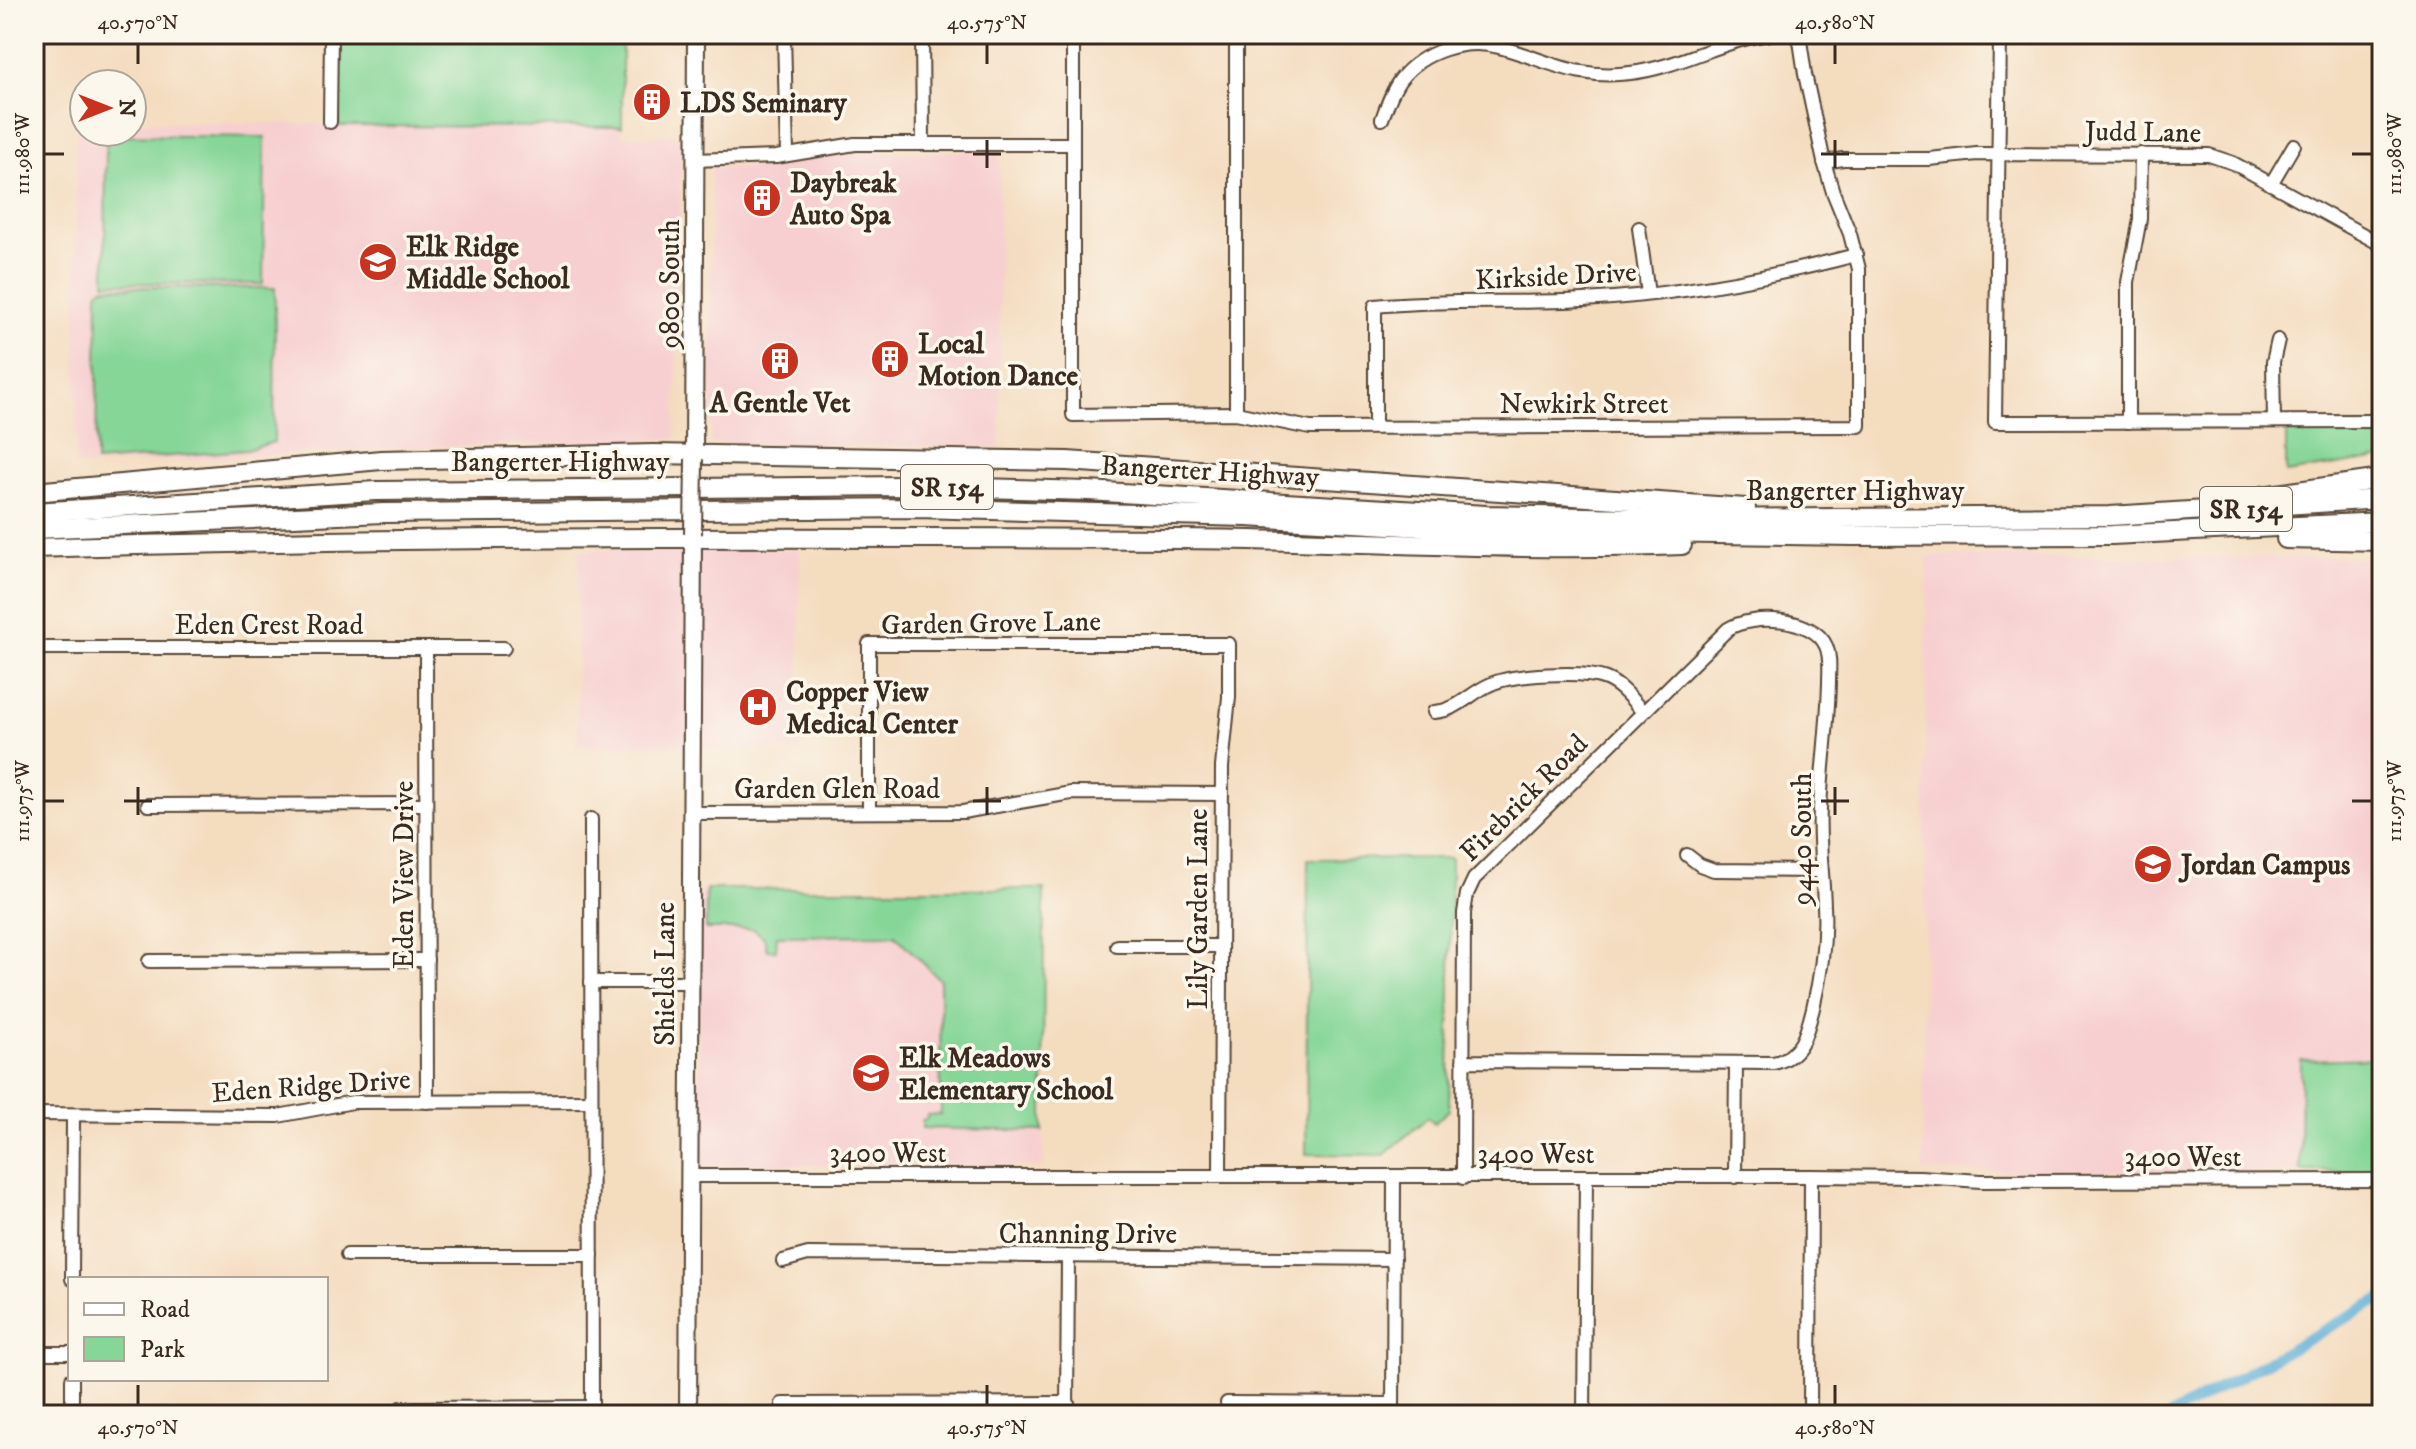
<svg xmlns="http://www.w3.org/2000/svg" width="2416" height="1449" font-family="'IM FELL DW Pica',serif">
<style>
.built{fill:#f7cfd0}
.green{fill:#85d697;stroke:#60805a;stroke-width:2}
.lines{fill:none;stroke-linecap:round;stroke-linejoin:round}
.canal{stroke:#5aaed6;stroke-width:11}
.minor-casing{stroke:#574536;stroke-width:16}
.major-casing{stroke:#574536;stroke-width:20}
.highway-casing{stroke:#574536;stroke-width:22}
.minor{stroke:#fff;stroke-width:12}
.major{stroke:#fff;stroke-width:16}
.highway{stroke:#fff;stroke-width:18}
.major-bridge-casing{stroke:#574536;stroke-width:20;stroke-linecap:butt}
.major-bridge{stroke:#fff;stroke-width:16}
.ticks{fill:none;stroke:#3b2a1e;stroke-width:3}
.labels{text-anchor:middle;stroke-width:7;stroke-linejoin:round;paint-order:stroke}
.shield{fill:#fbf7ec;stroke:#75685c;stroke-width:2}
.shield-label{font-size:26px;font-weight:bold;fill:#3b2a1e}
.poi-label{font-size:28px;font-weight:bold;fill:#3b2a1e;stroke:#fbf7ec;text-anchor:start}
.street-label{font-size:28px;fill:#3b2a1e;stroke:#fbf7ec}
.neatline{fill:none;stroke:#3b2a1e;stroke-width:3}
.ticks-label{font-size:20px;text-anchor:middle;fill:#3b2a1e}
</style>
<rect width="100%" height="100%" fill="#fbf7ec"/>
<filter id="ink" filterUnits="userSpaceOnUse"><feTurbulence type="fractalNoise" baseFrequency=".0125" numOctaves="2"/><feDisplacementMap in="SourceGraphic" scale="16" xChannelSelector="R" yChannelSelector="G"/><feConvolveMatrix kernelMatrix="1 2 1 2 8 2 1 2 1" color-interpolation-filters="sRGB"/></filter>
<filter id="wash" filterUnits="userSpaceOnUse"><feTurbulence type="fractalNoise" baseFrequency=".006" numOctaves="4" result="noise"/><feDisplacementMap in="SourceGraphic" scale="32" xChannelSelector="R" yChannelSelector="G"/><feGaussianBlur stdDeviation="1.8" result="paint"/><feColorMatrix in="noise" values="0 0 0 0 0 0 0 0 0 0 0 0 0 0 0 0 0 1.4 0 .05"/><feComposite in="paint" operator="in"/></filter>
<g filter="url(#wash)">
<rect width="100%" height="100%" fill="#f4dcbf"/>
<!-- built -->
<g class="built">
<polygon points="76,122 84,122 84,132 132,132 132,122 622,127 622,136 682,136 675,439 396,448 76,466"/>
<polygon points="999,151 1000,448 711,443 711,168 785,166 828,155 864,153"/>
<polygon points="800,549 799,750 701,750 680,745 577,746 578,550"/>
<polygon points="1927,556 2382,558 2382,1172 1923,1171"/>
<polygon points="700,889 1044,889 1043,1166 703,1165 699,1154"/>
</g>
<!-- green -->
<g class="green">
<polygon points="338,34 622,34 622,127 339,126"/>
<polygon points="112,135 265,137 263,284 105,283 106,141"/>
<polygon points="103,287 275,288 274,442 246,450 96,462 98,292"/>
<polygon points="2286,426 2382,426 2382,458 2286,473"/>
<polygon points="1451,858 1449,1110 1434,1123 1428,1117 1384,1155 1306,1154 1308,859"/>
<polygon points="706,889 1044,889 1043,1131 922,1128 922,1120 927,1119 927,1115 941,1114 940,980 895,935 777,936 776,950 767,950 764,937 753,929 706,929"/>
<polygon points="2382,1058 2382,1172 2300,1171 2301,1060"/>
</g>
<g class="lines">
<!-- canal -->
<polyline class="canal" points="2171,1415 2382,1298"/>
</g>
</g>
<g filter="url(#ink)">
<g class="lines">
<!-- minor casing -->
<g class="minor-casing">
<g id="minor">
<polyline points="784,34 787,155"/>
<polyline points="922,34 923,144"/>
<polyline points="1073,34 1073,415 1236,413 1310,428 1859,426 1859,269 1850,234 1833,192 1824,162 1805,74 1799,34"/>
<polyline points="2000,34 1995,422 2382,421"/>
<path d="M1382,119c5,-14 10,-28 18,-39 22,-29 65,-42 99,-33 49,13 76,33 131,26 48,-5 91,-33 140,-39"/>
<polyline points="330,122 331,34"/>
<polyline points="695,160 776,157 855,144 1073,144"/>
<polyline points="1824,162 1843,159 1929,159 1977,154 2209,155 2233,163 2382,245"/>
<polyline points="2271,184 2294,145"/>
<polyline points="1639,228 1648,294"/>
<polyline points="1236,413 1236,34"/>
<polyline points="2274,421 2273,362 2278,340"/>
<polyline points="2128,422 2128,282 2140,219 2141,154"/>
<path d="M1375,427v-121c70,-7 140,-2 209,-6 91,-5 184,-22 272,-45"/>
<polyline points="34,648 504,648"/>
<polyline points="426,648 427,1102"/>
<path d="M1434,712c23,-1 35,-18 55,-27 22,-11 95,-15 117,-6 15,6 26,21 37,33"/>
<polyline points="148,805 426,804"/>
<polyline points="869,812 869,644 1229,644 1229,697 1222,767 1220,1176"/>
<polyline points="691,813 963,812 1071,793 1222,794"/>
<polyline points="591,819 592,1415"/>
<polyline points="1687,855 1700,865 1714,870 1821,871"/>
<polyline points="1117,946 1221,946"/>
<polyline points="149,961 427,960"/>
<polyline points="591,982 690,982"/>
<polyline points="34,1114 278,1116 353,1102 591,1101"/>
<polyline points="689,1176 1811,1176 1920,1177 1981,1181 2382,1180"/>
<polyline points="1735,1177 1736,1063"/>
<path d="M1463,1178v-13l1,-252 3,-19 7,-15 254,-250c23,-15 85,-13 98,17 5,11 3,24 3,36 -1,43 -7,84 -9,127 -2,33 3,64 4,97 2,35 -3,69 -11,102 -6,25 -12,50 -40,55l-310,-2"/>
<polyline points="347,1255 592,1255"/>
<polyline points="783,1261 808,1254 1394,1259"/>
<polyline points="72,1279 73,1116"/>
<polyline points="34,1353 70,1353"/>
<polyline points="1227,1403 1393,1404"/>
<polyline points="782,1404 1068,1403"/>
<polyline points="401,1408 592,1407"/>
<polyline points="72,1415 72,1379"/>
<polyline points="1067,1415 1068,1256"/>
<polyline points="1393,1415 1394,1177"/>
<polyline points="1584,1415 1586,1177"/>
<polyline points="1810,1415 1811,1176"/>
</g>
</g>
<!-- major casing -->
<g class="major-casing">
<g id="major">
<polyline points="694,459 696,34"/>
<polyline points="688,1415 693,534"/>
</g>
</g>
<!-- highway casing -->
<g class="highway-casing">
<g id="highway">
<polyline points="34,492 381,460 653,454 1067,461 1746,508"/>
<polyline points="2262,496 2382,479"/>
<polyline points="34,512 376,491 901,486 1088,491 1486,515 1681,519 2110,516 2382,499"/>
<polyline points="34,529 383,513 918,508 1247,517 1495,531 1853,536 2112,535 2382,522"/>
<polyline points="2286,539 2382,541"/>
<path d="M34,548c381,-12 762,-11 1143,-9 169,1 337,13 505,6"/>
</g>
</g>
<!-- minor -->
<use href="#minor" class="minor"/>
<!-- major -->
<use href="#major" class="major"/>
<!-- highway -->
<use href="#highway" class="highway"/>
<!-- major-bridge casing -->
<g class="major-bridge-casing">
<polyline id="major-bridge" points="693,534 694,459"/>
</g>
<!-- major-bridge -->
<use href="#major-bridge" class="major-bridge"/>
</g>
</g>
<!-- ticks -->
<path class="ticks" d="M138,44v20M987,44v20M1835,44v20M987,140v28M1835,140v28M44,154h20M973,154h28M1821,154h28M2352,154h20M138,787v28M987,787v28M1835,787v28M44,801h20M124,801h28M973,801h28M1821,801h28M2352,801h20M138,1385v20M987,1385v20M1835,1385v20"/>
<!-- icons -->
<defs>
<g id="building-disc" transform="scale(2)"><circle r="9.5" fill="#c8321e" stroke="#fbf7ec"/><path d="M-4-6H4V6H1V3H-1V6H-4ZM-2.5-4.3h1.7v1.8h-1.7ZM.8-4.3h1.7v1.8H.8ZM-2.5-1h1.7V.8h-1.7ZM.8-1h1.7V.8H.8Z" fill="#fff"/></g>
<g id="school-disc" transform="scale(2)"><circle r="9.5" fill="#c8321e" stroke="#fbf7ec"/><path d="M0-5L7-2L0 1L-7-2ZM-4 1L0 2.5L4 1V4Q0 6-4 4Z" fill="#fff"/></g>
<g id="hospital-disc" transform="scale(2)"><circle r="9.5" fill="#c8321e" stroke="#fbf7ec"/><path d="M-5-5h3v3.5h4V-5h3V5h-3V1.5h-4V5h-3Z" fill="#fff"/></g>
<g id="university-disc" transform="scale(2)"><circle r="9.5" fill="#c8321e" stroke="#fbf7ec"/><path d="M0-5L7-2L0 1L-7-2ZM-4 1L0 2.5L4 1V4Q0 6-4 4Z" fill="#fff"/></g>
</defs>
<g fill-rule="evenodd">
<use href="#building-disc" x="652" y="102"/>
<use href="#building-disc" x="762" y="198"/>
<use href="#school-disc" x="378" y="262"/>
<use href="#building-disc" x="890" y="359"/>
<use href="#building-disc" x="780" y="361"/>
<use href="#hospital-disc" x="758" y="707"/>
<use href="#university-disc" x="2153" y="864"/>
<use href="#school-disc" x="871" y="1073"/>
</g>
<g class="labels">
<!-- shield labels -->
<g class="shield">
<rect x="901" y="465" width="92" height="44" rx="6"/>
<rect x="2200" y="487" width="92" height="44" rx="6"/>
</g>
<g class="shield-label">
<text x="947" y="496">SR 154</text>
<text x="2246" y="518">SR 154</text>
</g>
<!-- poi labels -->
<g class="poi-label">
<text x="680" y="112">LDS Seminary</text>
<text x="790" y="192">Daybreak<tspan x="790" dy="32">Auto Spa</tspan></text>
<text x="406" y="256">Elk Ridge<tspan x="406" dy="32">Middle School</tspan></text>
<text x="918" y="353">Local<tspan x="918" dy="32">Motion Dance</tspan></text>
<text x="780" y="412" text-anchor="middle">A Gentle Vet</text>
<text x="786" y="701">Copper View<tspan x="786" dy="32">Medical Center</tspan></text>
<text x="2181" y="874">Jordan Campus</text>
<text x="899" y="1067">Elk Meadows<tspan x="899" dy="32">Elementary School</tspan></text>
</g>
<!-- street labels -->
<g class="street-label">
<text transform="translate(2143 131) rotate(1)" y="10">Judd Lane</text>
<text transform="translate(1556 275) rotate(-3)" y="10">Kirkside Drive</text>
<text transform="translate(669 284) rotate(-90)" y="10">9800 South</text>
<text x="1584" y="413">Newkirk Street</text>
<text x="560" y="471">Bangerter Highway</text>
<text transform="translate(1210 470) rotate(3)" y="10">Bangerter Highway</text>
<text x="1855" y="500">Bangerter Highway</text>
<text transform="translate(991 622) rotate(-1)" y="10">Garden Grove Lane</text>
<text x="269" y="634">Eden Crest Road</text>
<text x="837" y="798">Garden Glen Road</text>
<text transform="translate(1523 797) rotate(-45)" y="10">Firebrick Road</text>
<text transform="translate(1801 839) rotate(-90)" y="10">9440 South</text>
<text transform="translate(403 875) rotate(-90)" y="10">Eden View Drive</text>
<text transform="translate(1197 909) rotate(-90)" y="10">Lily Garden Lane</text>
<text transform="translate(664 974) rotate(-90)" y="10">Shields Lane</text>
<text transform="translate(311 1085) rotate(-4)" y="10">Eden Ridge Drive</text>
<text x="888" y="1162">3400 West</text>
<text x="1536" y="1163">3400 West</text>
<text x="2183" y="1166">3400 West</text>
<text x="1088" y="1243">Channing Drive</text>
</g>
</g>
<!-- margin -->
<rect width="2416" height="1449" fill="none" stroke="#fbf7ec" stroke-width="88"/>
<!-- legend -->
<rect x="68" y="1277" width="260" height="104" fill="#fbf7ec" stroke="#aea59a" stroke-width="2"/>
<rect x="84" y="1303" width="40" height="12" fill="#ffffff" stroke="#aea59a" stroke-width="2"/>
<text x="140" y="1317" font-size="24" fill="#3b2a1e">Road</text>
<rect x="84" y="1337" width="40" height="24" fill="#85d697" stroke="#aea59a" stroke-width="2"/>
<text x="140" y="1357" font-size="24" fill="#3b2a1e">Park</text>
<!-- north arrow -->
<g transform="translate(108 108) rotate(90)"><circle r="38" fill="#fbf7ec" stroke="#aea59a" stroke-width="2"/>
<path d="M0-6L14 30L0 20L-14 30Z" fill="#c8321e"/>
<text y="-12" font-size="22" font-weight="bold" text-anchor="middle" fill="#3b2a1e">N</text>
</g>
<rect x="44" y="44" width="2328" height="1361" class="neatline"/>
<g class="ticks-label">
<text x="138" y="29">40.570°N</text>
<text x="987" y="29">40.575°N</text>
<text x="1835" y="29">40.580°N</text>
<text transform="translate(2394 154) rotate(-90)" y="7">111.980°W</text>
<text transform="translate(22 154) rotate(-90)" y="7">111.980°W</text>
<text transform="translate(2394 801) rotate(-90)" y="7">111.975°W</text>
<text transform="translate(22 801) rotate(-90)" y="7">111.975°W</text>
<text x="138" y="1434">40.570°N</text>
<text x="987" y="1434">40.575°N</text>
<text x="1835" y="1434">40.580°N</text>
</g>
</svg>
